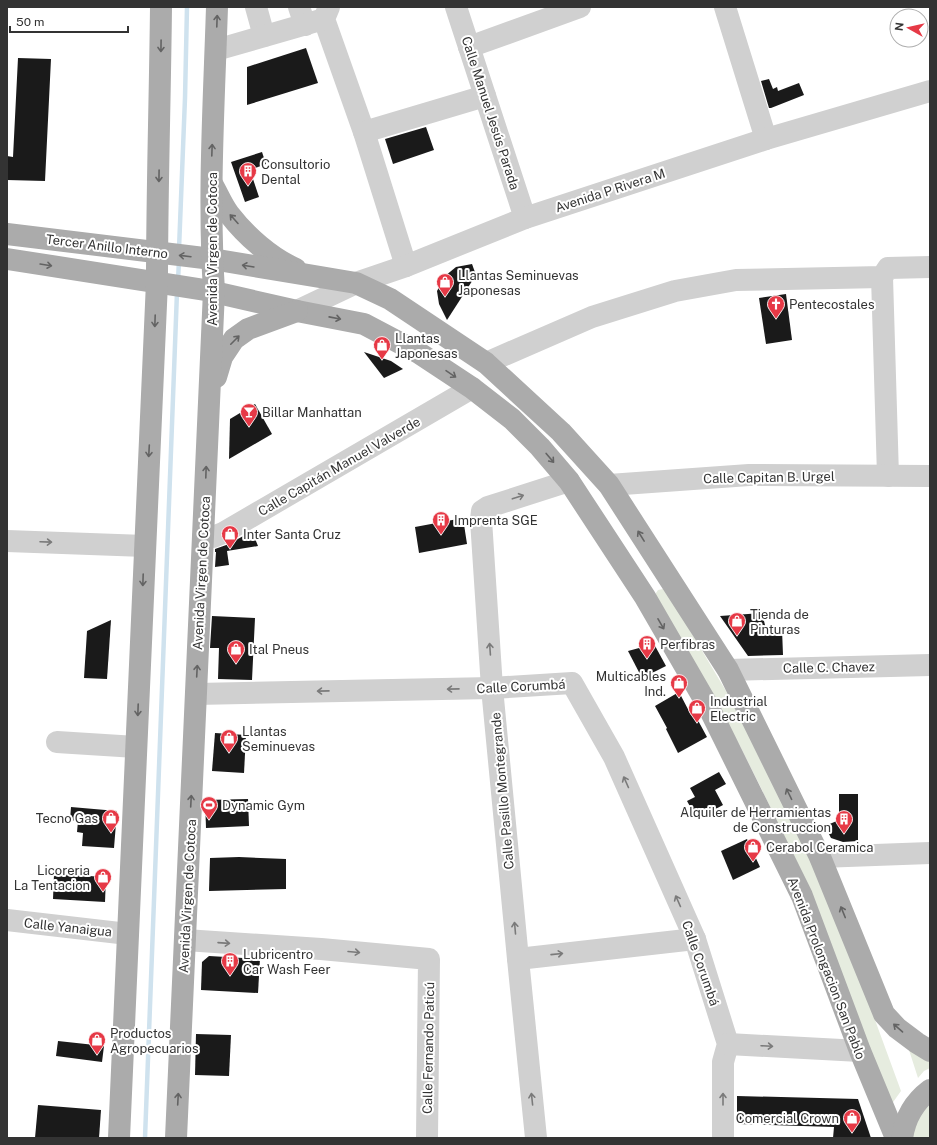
<svg xmlns="http://www.w3.org/2000/svg" width="937" height="1145" font-family="'Public Sans',sans-serif">
<style>
.green{fill:#e6ecdf}
.lines{fill:none;stroke-linecap:round;stroke-linejoin:round}
.stream{stroke:#cfe2ee;stroke-width:4.5}
.building{fill:#1a1a1a}
.minor{stroke:#d0d0d0;stroke-width:22}
.major{stroke:#ababab;stroke-width:22}
.oneway{stroke:#636363}
.oneway2{stroke:#7a7a7a}
.labels{text-anchor:middle;stroke-width:4;stroke-linejoin:round;paint-order:stroke}
.street-label{font-size:13px;fill:#333;stroke:#fff}
.poi-label{font-size:13px;fill:#333;stroke:#fff;text-anchor:start}
</style>
<rect width="100%" height="100%" fill="#fff"/>
<!-- green -->
<g class="green">
<polygon points="663,589 667,592 726,691 767,769 817,872 871,1009 901,1091 891,1105 796,861 762,790 739,744 654,598 656,593 658,590"/>
<polygon points="909,1050 930,1062 930,1068 924,1071 918,1078"/>
<polygon points="930,1102 930,1138 911,1138 919,1115"/>
</g>
<g class="lines">
<!-- stream -->
<g class="stream">
<polyline points="179,249 185,98 187,7"/>
<polyline points="178,281 179,260"/>
<polyline points="145,1138 177,292"/>
</g>
</g>
<!-- building -->
<g class="building">
<polygon points="306,48 318,83 247,105 247,67"/>
<polygon points="18,58 51,59 45,181 7,180 7,156 13,157"/>
<polygon points="769,79 773,89 777,87 778,91 799,83 804,95 771,108 769,108 761,81"/>
<polygon points="426,127 434,150 393,164 385,139"/>
<polygon points="262,152 266,164 250,170 259,197 245,202 231,162"/>
<polygon points="472,264 476,275 447,320 439,304 437,291 445,276 456,267"/>
<polygon points="786,294 792,340 766,344 759,298"/>
<polygon points="364,352 391,361 403,369 384,378"/>
<polygon points="255,404 272,434 229,459 230,419"/>
<polygon points="463,518 467,544 419,553 415,527"/>
<polygon points="252,531 258,546 227,551 229,565 215,567 216,552 215,552 215,549 229,544"/>
<polygon points="762,613 766,629 782,629 783,655 748,656 720,616"/>
<polygon points="212,616 255,618 252,680 218,679 219,648 210,648"/>
<polygon points="111,620 107,679 84,678 87,631"/>
<polygon points="654,644 666,666 642,678 628,651"/>
<polygon points="679,692 691,715 694,713 707,737 678,753 666,729 667,728 655,706"/>
<polygon points="215,733 246,735 244,773 212,771"/>
<polygon points="719,772 726,784 715,790 723,805 697,819 687,801 695,797 690,788"/>
<polygon points="839,794 858,794 858,841 843,842 831,838 825,826 839,820"/>
<polygon points="248,799 249,826 206,828 205,800"/>
<polygon points="71,807 117,811 114,848 82,846 83,833 77,832 78,821 70,820"/>
<polygon points="747,839 760,867 733,880 721,851"/>
<polygon points="239,857 286,859 286,889 209,891 210,858"/>
<polygon points="54,874 106,877 105,902 53,899"/>
<polygon points="209,956 260,959 258,993 201,990 202,962"/>
<polygon points="196,1034 231,1035 229,1076 195,1075"/>
<polygon points="58,1041 104,1046 102,1062 56,1056"/>
<polygon points="737,1096 858,1099 871,1138 833,1138 834,1127 737,1124"/>
<polygon points="38,1105 101,1110 99,1138 35,1138"/>
</g>
<g class="lines">
<!-- minor -->
<g class="minor">
<polyline points="256,7 264,36"/>
<polyline points="299,7 305,25"/>
<polyline points="329,7 324,19 364,132 406,266"/>
<polyline points="456,7 525,218"/>
<polyline points="725,7 766,139"/>
<polyline points="469,47 580,7"/>
<polyline points="216,50 324,19"/>
<polyline points="364,132 485,96"/>
<polyline points="882,277 888,476"/>
<polyline points="297,311 356,283 406,266 525,218 766,139 930,91"/>
<polyline points="486,363 592,317 675,291 736,280 882,277 888,268 930,267"/>
<polyline points="609,485 749,475 930,476"/>
<polyline points="203,537 213,537 223,533 472,388"/>
<polyline points="7,541 145,546"/>
<polyline points="728,670 930,665"/>
<polyline points="196,694 492,688 572,683 614,757 695,939 728,1044 723,1062 723,1138"/>
<polyline points="57,742 136,747"/>
<polyline points="820,857 930,853"/>
<polyline points="7,920 128,934"/>
<polyline points="185,940 321,949 429,959 427,1138"/>
<polyline points="518,959 695,939"/>
<polyline points="728,1044 860,1051"/>
<polyline points="536,1138 518,959 492,688 481,520 482,511 488,507 569,481"/>
</g>
<!-- major -->
<g class="major">
<path d="M212,184c6,10 10,21 17,30 17,22 42,44 67,55"/>
<polyline points="7,234 212,259 356,283 390,299 486,363 561,432 609,485 728,670 820,857 884,1014 897,1028 917,1043 930,1051"/>
<polyline points="7,259 205,290 297,311 364,324 419,353 472,388 512,419 540,447 569,481 645,597 708,706 802,896 860,1051 896,1138"/>
<polyline points="216,377 222,357 234,339 248,329 297,311"/>
<path d="M119,1138l38,-856c0,-92 3,-183 4,-275"/>
<path d="M176,1138l38,-847c-6,-94 0,-189 3,-284"/>
<path d="M902,1138c3,-20 12,-36 28,-48"/>
</g>
</g>
<!-- one-way arrows -->
<defs><path id="oneway-shaft" d="M-6 0H5M1.5-3L5.5 0L1.5 3" fill="none" stroke-width="1.6" stroke-linecap="round" stroke-linejoin="round"/></defs>
<g class="oneway">
<use href="#oneway-shaft" transform="translate(217 21) rotate(-88)"/>
<use href="#oneway-shaft" transform="translate(161 46) rotate(91)"/>
<use href="#oneway-shaft" transform="translate(212 150) rotate(-88)"/>
<use href="#oneway-shaft" transform="translate(159 176) rotate(91)"/>
<use href="#oneway-shaft" transform="translate(234 219) rotate(-132)"/>
<use href="#oneway-shaft" transform="translate(185 256) rotate(-173)"/>
<use href="#oneway-shaft" transform="translate(46 265) rotate(9)"/>
<use href="#oneway-shaft" transform="translate(248 266) rotate(-171)"/>
<use href="#oneway-shaft" transform="translate(335 318) rotate(11)"/>
<use href="#oneway-shaft" transform="translate(155 321) rotate(92)"/>
<use href="#oneway-shaft" transform="translate(235 340) rotate(-45)"/>
<use href="#oneway-shaft" transform="translate(451 374) rotate(34)"/>
<use href="#oneway-shaft" transform="translate(149 451) rotate(93)"/>
<use href="#oneway-shaft" transform="translate(550 458) rotate(50)"/>
<use href="#oneway-shaft" transform="translate(206 472) rotate(-88)"/>
<use href="#oneway-shaft" transform="translate(641 536) rotate(-122)"/>
<use href="#oneway-shaft" transform="translate(143 580) rotate(92)"/>
<use href="#oneway-shaft" transform="translate(661 624) rotate(60)"/>
<use href="#oneway-shaft" transform="translate(197 671) rotate(-87)"/>
<use href="#oneway-shaft" transform="translate(138 710) rotate(92)"/>
<use href="#oneway-shaft" transform="translate(789 794) rotate(-116)"/>
<use href="#oneway-shaft" transform="translate(191 801) rotate(-87)"/>
<use href="#oneway-shaft" transform="translate(843 912) rotate(-112)"/>
<use href="#oneway-shaft" transform="translate(898 1028) rotate(-139)"/>
<use href="#oneway-shaft" transform="translate(178 1099) rotate(-87)"/>
</g>
<g class="oneway2">
<use href="#oneway-shaft" transform="translate(518 497) rotate(-18)"/>
<use href="#oneway-shaft" transform="translate(46 542) rotate(2)"/>
<use href="#oneway-shaft" transform="translate(490 649) rotate(-94)"/>
<use href="#oneway-shaft" transform="translate(453 689) rotate(179)"/>
<use href="#oneway-shaft" transform="translate(323 691) rotate(179)"/>
<use href="#oneway-shaft" transform="translate(626 782) rotate(-114)"/>
<use href="#oneway-shaft" transform="translate(678 901) rotate(-114)"/>
<use href="#oneway-shaft" transform="translate(515 928) rotate(-95)"/>
<use href="#oneway-shaft" transform="translate(224 943) rotate(4)"/>
<use href="#oneway-shaft" transform="translate(354 952) rotate(5)"/>
<use href="#oneway-shaft" transform="translate(557 954) rotate(-6)"/>
<use href="#oneway-shaft" transform="translate(767 1046) rotate(3)"/>
<use href="#oneway-shaft" transform="translate(532 1099) rotate(-96)"/>
<use href="#oneway-shaft" transform="translate(723 1099) rotate(-90)"/>
</g>
<!-- icons -->
<defs>
<g id="building-pin" transform="scale(0.9)"><path d="M0 17L-7.5 6A9.5 9.5 0 1 1 7.5 6Z" fill="#e63946" stroke="#fff"/><path d="M-4-6H4V6H1V3H-1V6H-4ZM-2.5-4.3h1.7v1.8h-1.7ZM.8-4.3h1.7v1.8H.8ZM-2.5-1h1.7V.8h-1.7ZM.8-1h1.7V.8H.8Z" fill="#fff"/></g>
<g id="shop-pin" transform="scale(0.9)"><path d="M0 17L-7.5 6A9.5 9.5 0 1 1 7.5 6Z" fill="#e63946" stroke="#fff"/><path d="M-5-2.5h2.3a2.7 3.5 0 0 1 5.4 0H5L5.5 6h-11ZM-1.5-2.5h3a1.5 2.3 0 0 0-3 0Z" fill="#fff"/></g>
<g id="church-pin" transform="scale(0.9)"><path d="M0 17L-7.5 6A9.5 9.5 0 1 1 7.5 6Z" fill="#e63946" stroke="#fff"/><path d="M-1.2-6h2.4v3.5h3.3v2.4h-3.3V6h-2.4V-.1h-3.3v-2.4h3.3Z" fill="#fff"/></g>
<g id="bar-pin" transform="scale(0.9)"><path d="M0 17L-7.5 6A9.5 9.5 0 1 1 7.5 6Z" fill="#e63946" stroke="#fff"/><path d="M-6-5H6L.8 .8V4.5H3.5V6h-7V4.5H-.8V.8Z" fill="#fff"/></g>
<g id="stadium-pin" transform="scale(0.9)"><path d="M0 17L-7.5 6A9.5 9.5 0 1 1 7.5 6Z" fill="#e63946" stroke="#fff"/><path d="M0-5a6.5 5 0 1 0 0 10a6.5 5 0 1 0 0-10ZM-3.5-1.8h7v3.6h-7Z" fill="#fff"/></g>
</defs>
<g fill-rule="evenodd">
<use href="#building-pin" x="248" y="171"/>
<use href="#shop-pin" x="445" y="282"/>
<use href="#church-pin" x="776" y="304"/>
<use href="#shop-pin" x="382" y="345"/>
<use href="#bar-pin" x="249" y="412"/>
<use href="#building-pin" x="441" y="520"/>
<use href="#shop-pin" x="230" y="534"/>
<use href="#shop-pin" x="737" y="621"/>
<use href="#building-pin" x="647" y="644"/>
<use href="#shop-pin" x="236" y="649"/>
<use href="#shop-pin" x="679" y="683"/>
<use href="#shop-pin" x="697" y="708"/>
<use href="#shop-pin" x="229" y="738"/>
<use href="#stadium-pin" x="209" y="805"/>
<use href="#shop-pin" x="111" y="818"/>
<use href="#building-pin" x="844" y="819"/>
<use href="#shop-pin" x="753" y="847"/>
<use href="#shop-pin" x="103" y="877"/>
<use href="#building-pin" x="230" y="961"/>
<use href="#shop-pin" x="97" y="1040"/>
<use href="#shop-pin" x="852" y="1118"/>
</g>
<g class="labels">
<!-- street labels -->
<g class="street-label">
<text transform="translate(491 113) rotate(72)" y="5">Calle Manuel Jesús Parada</text>
<text transform="translate(610 190) rotate(-18)" y="5">Avenida P Rivera M</text>
<text transform="translate(107 246) rotate(7)" y="5">Tercer Anillo Interno</text>
<text transform="translate(212 249) rotate(-90)" y="5">Avenida Virgen de Cotoca</text>
<text transform="translate(339 466) rotate(-30)" y="5">Calle Capitán Manuel Valverde</text>
<text transform="translate(769 477) rotate(-1)" y="5">Calle Capitan B. Urgel</text>
<text transform="translate(201 573) rotate(-87)" y="5">Avenida Virgen de Cotoca</text>
<text transform="translate(829 667) rotate(-1)" y="5">Calle C. Chavez</text>
<text transform="translate(521 686) rotate(-3)" y="5">Calle Corumbá</text>
<text transform="translate(502 791) rotate(-95)" y="5">Calle Pasillo Montegrande</text>
<text transform="translate(187 896) rotate(-87)" y="5">Avenida Virgen de Cotoca</text>
<text transform="translate(68 927) rotate(6)" y="5">Calle Yanaigua</text>
<text transform="translate(701 963) rotate(71)" y="5">Calle Corumbá</text>
<text transform="translate(827 968) rotate(69)" y="5">Avenida Prolongacion San Pablo</text>
<text transform="translate(428 1048) rotate(-89)" y="5">Calle Fernando Paticú</text>
</g>
<!-- poi labels -->
<g class="poi-label">
<text x="261" y="169">Consultorio<tspan x="261" dy="15">Dental</tspan></text>
<text x="458" y="280">Llantas Seminuevas<tspan x="458" dy="15">Japonesas</tspan></text>
<text x="789" y="309">Pentecostales</text>
<text x="395" y="343">Llantas<tspan x="395" dy="15">Japonesas</tspan></text>
<text x="262" y="417">Billar Manhattan</text>
<text x="454" y="525">Imprenta SGE</text>
<text x="243" y="539">Inter Santa Cruz</text>
<text x="750" y="619">Tienda de<tspan x="750" dy="15">Pinturas</tspan></text>
<text x="660" y="649">Perfibras</text>
<text x="249" y="654">Ital Pneus</text>
<text x="666" y="681" text-anchor="end">Multicables<tspan x="666" dy="15">Ind.</tspan></text>
<text x="710" y="706">Industrial<tspan x="710" dy="15">Electric</tspan></text>
<text x="242" y="736">Llantas<tspan x="242" dy="15">Seminuevas</tspan></text>
<text x="222" y="810">Dynamic Gym</text>
<text x="831" y="817" text-anchor="end">Alquiler de Herramientas<tspan x="831" dy="15">de Construccion</tspan></text>
<text x="98" y="823" text-anchor="end">Tecno Gas</text>
<text x="766" y="852">Cerabol Ceramica</text>
<text x="90" y="875" text-anchor="end">Licoreria<tspan x="90" dy="15">La Tentacion</tspan></text>
<text x="243" y="959">Lubricentro<tspan x="243" dy="15">Car Wash Feer</tspan></text>
<text x="110" y="1038">Productos<tspan x="110" dy="15">Agropecuarios</tspan></text>
<text x="839" y="1123" text-anchor="end">Comercial Crown</text>
</g>
</g>
<!-- border -->
<rect width="937" height="1145" fill="none" stroke="#333333" stroke-width="16"/>
<!-- north arrow -->
<g transform="translate(909 28) rotate(278)"><circle r="19" fill="#ffffff" stroke="#adadad"/>
<path d="M0-3L7 15L0 10L-7 15Z" fill="#e63946"/>
<text y="-6" font-size="11" font-weight="bold" text-anchor="middle" fill="#333333">N</text>
</g>
<!-- scale -->
<path d="M10 26v6h118v-6" fill="none" stroke="#333333" stroke-width="2"/>
<text x="16" y="26" font-size="12" fill="#333333" stroke="#ffffff" stroke-width="3" paint-order="stroke">50 m</text>
</svg>
